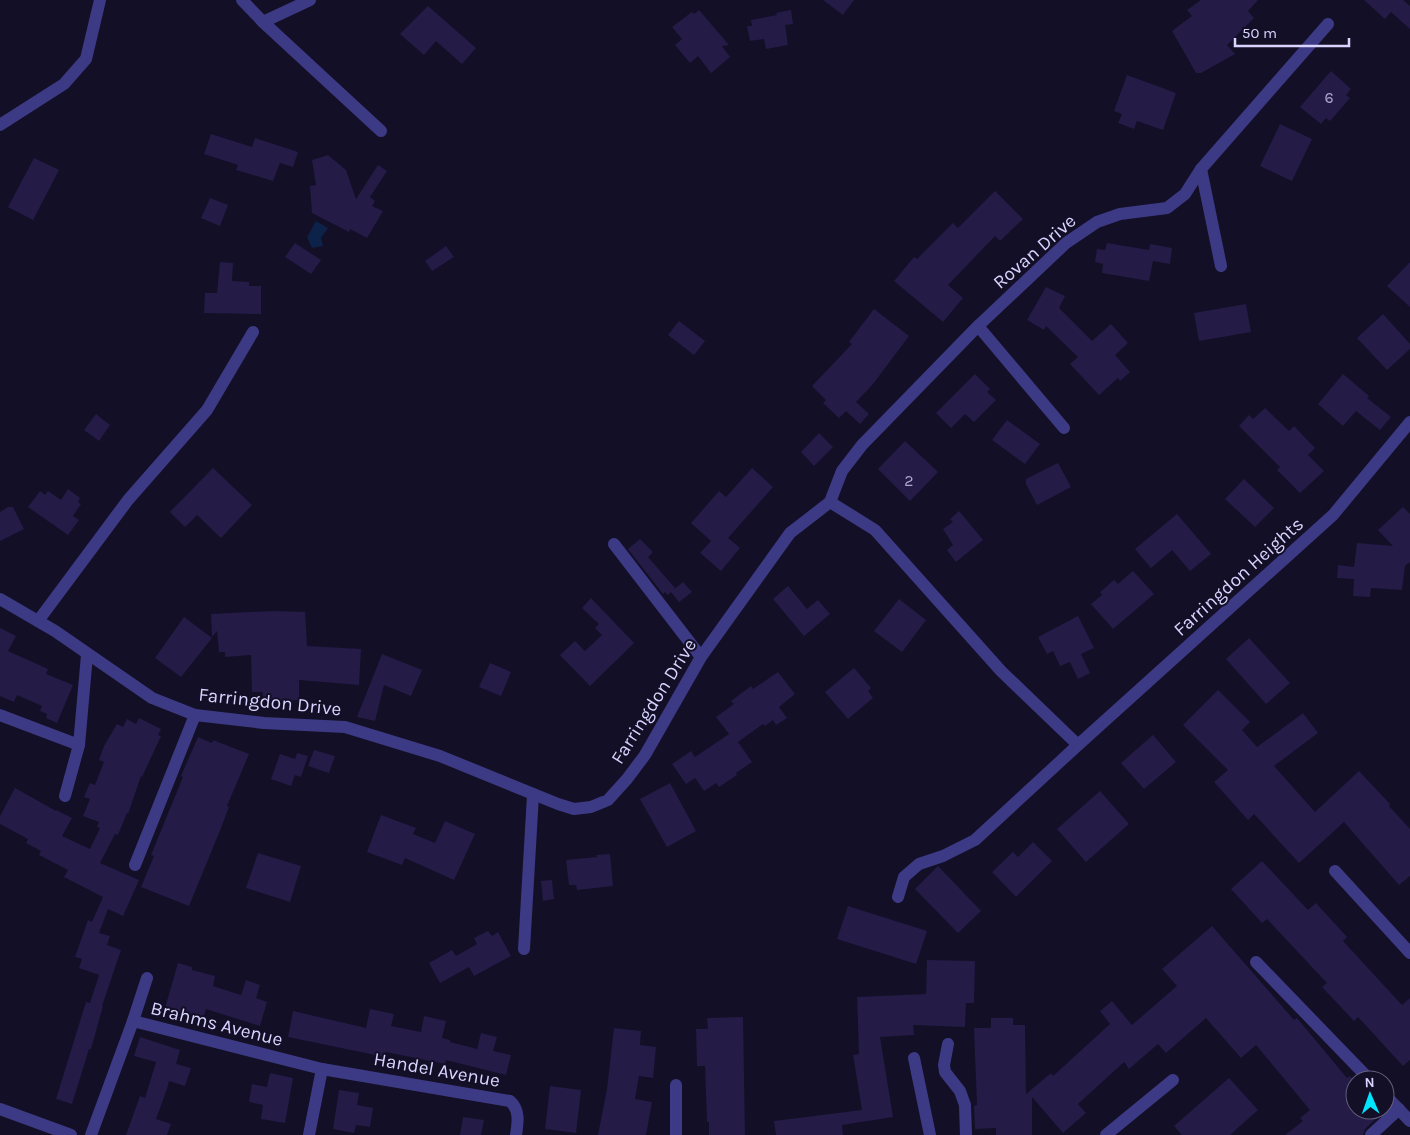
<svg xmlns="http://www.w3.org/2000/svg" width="1410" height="1135" font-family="Karla,sans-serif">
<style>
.water{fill:#0c2248}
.building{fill:#241b47}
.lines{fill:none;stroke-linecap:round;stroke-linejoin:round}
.minor{stroke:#3d3a85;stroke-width:12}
.tertiary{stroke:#3d3a85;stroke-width:12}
.labels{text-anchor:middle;stroke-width:4;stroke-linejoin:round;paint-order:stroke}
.number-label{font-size:16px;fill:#aca6d1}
.street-label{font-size:19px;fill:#d9d4ff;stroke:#130f26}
</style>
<rect width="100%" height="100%" fill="#130f26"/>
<!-- water -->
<polygon class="water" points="316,221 328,228 321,238 323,246 312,248 307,237"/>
<!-- building -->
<g class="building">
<polygon points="823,0 854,0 843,15"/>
<polygon points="1201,0 1258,0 1248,11 1254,18 1227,45 1235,54 1201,73 1196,73 1172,31 1192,16 1187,10"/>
<polygon points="1364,0 1403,0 1410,6 1410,29 1391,12 1385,19"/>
<polygon points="428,6 476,48 462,64 436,41 424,55 400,34"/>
<polygon points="699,10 729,45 722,46 730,57 711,73 698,56 690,63 675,45 682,39 672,27 692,12 694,14"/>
<polygon points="791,10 793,24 785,25 788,45 766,49 764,39 750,41 747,26 752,26 751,20 777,15 776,13"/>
<polygon points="1331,71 1351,89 1346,95 1350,98 1330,121 1326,118 1321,124 1300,107"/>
<polygon points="1127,75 1176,93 1163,130 1137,121 1134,129 1118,123 1122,114 1114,111"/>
<polygon points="1280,124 1312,139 1292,181 1260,166"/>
<polygon points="211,134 252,147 255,138 298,152 293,167 280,163 273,181 236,170 238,165 204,154"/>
<polygon points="328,155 346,170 356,199 378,165 387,171 370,197 375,201 372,206 383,211 367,238 350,229 349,232 312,213 310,186 316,185 312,160"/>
<polygon points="34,158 59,170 33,220 8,207"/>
<polygon points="995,191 1023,219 1000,241 995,236 948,285 963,298 943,322 894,281 914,257 917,259 953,223 958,228"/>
<polygon points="210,198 228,205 220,226 201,218"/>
<polygon points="295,243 321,260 311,274 285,257"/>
<polygon points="1107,243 1149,250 1150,244 1172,248 1170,264 1153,261 1149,281 1102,273 1103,264 1095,262 1097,249 1105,250"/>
<polygon points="446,246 454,257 432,271 425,261"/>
<polygon points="220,262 233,263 232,281 249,282 249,286 261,286 261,314 204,313 205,293 217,293"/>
<polygon points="1410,262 1410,307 1387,286"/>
<polygon points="1046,287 1065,296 1059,308 1092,341 1111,324 1128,343 1115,355 1130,372 1120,381 1118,378 1099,395 1070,364 1078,357 1046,326 1044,330 1027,320"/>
<polygon points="1246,304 1251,332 1199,341 1194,313"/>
<polygon points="874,309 909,336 873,384 856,402 869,414 860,424 846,411 839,418 823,403 826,400 812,386 852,344 849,342"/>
<polygon points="1383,314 1410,344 1410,349 1387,370 1357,338"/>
<polygon points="679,321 705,341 694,355 668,335"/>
<polygon points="975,374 990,389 987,392 996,400 974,422 965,414 951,428 936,413"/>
<polygon points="1343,374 1369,396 1367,398 1391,417 1380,430 1356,411 1343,426 1318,404"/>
<polygon points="1265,408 1289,431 1294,426 1315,448 1308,455 1324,471 1300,493 1277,470 1280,467 1239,426 1249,415 1253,419"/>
<polygon points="96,414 110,425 99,441 84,430"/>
<polygon points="1007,420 1040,444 1025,464 992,440"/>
<polygon points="819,433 833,447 814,466 801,452"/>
<polygon points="905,441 938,472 910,501 878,469"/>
<polygon points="1058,463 1071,487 1037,505 1026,484 1026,479"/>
<polygon points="213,468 252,505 221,538 197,515 185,527 170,512"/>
<polygon points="752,468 773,487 728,538 740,548 721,571 700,553 711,541 691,523 719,491 726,497"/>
<polygon points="1244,479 1274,508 1255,527 1225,499"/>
<polygon points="68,489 80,498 78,502 81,504 73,516 79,520 68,535 28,507 40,491 45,495 48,491 61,500"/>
<polygon points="8,507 13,507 24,529 0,541 0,512"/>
<polygon points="1403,507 1410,514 1410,564 1409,562 1405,566 1402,590 1371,588 1370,597 1353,596 1354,579 1337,578 1338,565 1354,567 1357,543 1393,546 1378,530"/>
<polygon points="959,511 983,540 956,562 947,550 953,545 943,529 953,522 950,519"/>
<polygon points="1177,514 1211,554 1190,571 1172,550 1151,568 1135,549"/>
<polygon points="640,539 653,552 648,557 675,588 673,590 683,582 692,592 679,602 671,592 668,595 665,592 663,594 628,549"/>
<polygon points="1133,571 1154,594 1113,629 1091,604 1102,595 1100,592 1114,580 1118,584"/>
<polygon points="788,586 807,609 818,600 830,614 804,636 773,599"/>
<polygon points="591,598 634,643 590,686 560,655 575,641 585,651 602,635 595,628 599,624 582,608"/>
<polygon points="899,599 926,620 902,652 874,631"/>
<polygon points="274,611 305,612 307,646 361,649 359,685 299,680 299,700 263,701 263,692 252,692 251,655 225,657 225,652 219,652 217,631 212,637 211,614"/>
<polygon points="1078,616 1094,648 1081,654 1090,673 1078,679 1070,662 1060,666 1053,651 1047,654 1038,637"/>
<polygon points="184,617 212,638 181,677 155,658"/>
<polygon points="0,628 16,636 8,651 48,669 46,674 73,685 57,723 46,718 47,714 40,711 42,706 17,695 14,702 0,696"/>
<polygon points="1249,638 1290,683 1266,704 1226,659"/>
<polygon points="382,654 422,670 411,696 384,685 375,721 357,717"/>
<polygon points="490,663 511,672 501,696 479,687"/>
<polygon points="854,668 871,688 868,691 873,698 848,719 825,692"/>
<polygon points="778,672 795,694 779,707 787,718 776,725 773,720 765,726 763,724 738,742 752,762 736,773 737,775 719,787 716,783 704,791 695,778 686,784 672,764 691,751 695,757 729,734 716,717 734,704 731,701 751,686 753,689"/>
<polygon points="1218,690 1250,722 1242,730 1257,747 1303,713 1318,733 1274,766 1315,812 1359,771 1390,804 1389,806 1410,829 1410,876 1399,885 1344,822 1299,863 1254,814 1248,820 1214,782 1228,770 1183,725"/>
<polygon points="139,718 161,729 158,735 161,736 142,777 141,776 128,814 127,813 118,835 115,834 100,863 139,880 123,916 108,909 99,933 110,936 107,945 121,950 102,1006 103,1006 91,1049 89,1049 72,1104 56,1099 86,1002 90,1003 99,975 79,968 82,959 75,957 88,920 92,922 103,897 64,877 68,870 39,855 41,851 26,843 28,839 0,824 0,816 15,788 56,811 56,810 72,818 62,836 90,849 100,828 97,827 99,822 83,816 90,799 84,797 90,783 95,785 104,762 99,760 104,746 117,724 123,727 127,719 136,724"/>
<polygon points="1153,735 1176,762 1144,789 1121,763"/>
<polygon points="198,737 212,743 213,740 249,754 227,806 229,807 219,833 189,906 141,887 154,856 151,855 183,777 181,776"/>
<polygon points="314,750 335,756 329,773 308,766"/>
<polygon points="297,753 308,756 301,777 295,775 291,786 271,779 280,754 295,759"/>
<polygon points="670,783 696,831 667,847 640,799"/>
<polygon points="1100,791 1129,824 1086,862 1057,829"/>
<polygon points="381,815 416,828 413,834 435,843 445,821 475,834 454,880 405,858 402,865 367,852"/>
<polygon points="1033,842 1052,861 1016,897 992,872 1013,852 1018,857"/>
<polygon points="258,853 301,866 290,902 246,888"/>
<polygon points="610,854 613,886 577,890 576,885 569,885 566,860 597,857 596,855"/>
<polygon points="1262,861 1308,910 1316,903 1347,937 1343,941 1402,1005 1410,998 1410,1060 1403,1066 1358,1017 1354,1021 1322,987 1327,983 1267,919 1262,923 1231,889"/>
<polygon points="938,866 981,911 958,933 915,889"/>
<polygon points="552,880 554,899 543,901 541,881"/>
<polygon points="848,906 927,931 916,964 837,939"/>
<polygon points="1212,926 1294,1020 1297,1018 1347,1078 1350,1076 1355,1082 1355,1110 1380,1110 1382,1113 1365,1129 1363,1135 1285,1135 1303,1121 1300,1118 1310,1110 1256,1045 1241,1058 1206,1018 1166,1053 1158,1044 1129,1069 1124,1062 1078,1104 1086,1113 1063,1133 1032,1097 1032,1135 996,1135 996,1128 975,1129 974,1106 977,1105 974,1028 991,1028 991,1018 1013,1018 1013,1025 1025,1025 1026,1094 1051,1073 1053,1076 1110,1024 1100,1011 1112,1001 1132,1025 1177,986 1162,969"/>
<polygon points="488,931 492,936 498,932 511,956 474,976 469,967 440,983 429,963 452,950 456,956 477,944 474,938"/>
<polygon points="927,960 975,961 974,1003 966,1003 965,1027 913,1025 914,1035 880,1037 893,1117 842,1125 843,1135 776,1135 774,1121 862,1110 853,1055 859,1054 857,997 926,994"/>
<polygon points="178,963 192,967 192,970 215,976 213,986 241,995 246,980 260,985 256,998 267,1002 260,1026 206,1009 203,1019 165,1008"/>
<polygon points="370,1009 394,1014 391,1026 421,1032 424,1016 446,1021 442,1038 450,1040 450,1042 477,1049 481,1033 497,1037 493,1051 511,1055 506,1075 446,1060 445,1064 386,1052 385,1057 288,1037 293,1011 366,1028"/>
<polygon points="743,1017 745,1135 709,1135 709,1122 707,1122 705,1066 697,1066 696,1029 708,1029 707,1018"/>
<polygon points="614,1028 641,1031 640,1045 656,1047 653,1078 639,1076 635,1099 652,1102 646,1135 598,1135 607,1089"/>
<polygon points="140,1037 180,1050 176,1064 191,1068 185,1086 169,1081 167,1089 156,1119 171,1124 167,1135 126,1135 140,1096 145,1098 156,1062 134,1056"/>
<polygon points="270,1073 293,1078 285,1123 261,1119 263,1105 249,1102 252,1084 267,1087"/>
<polygon points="1229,1078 1258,1110 1230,1135 1182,1135 1174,1126"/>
<polygon points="550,1086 581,1090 576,1133 545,1129"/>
<polygon points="339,1090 359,1093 357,1105 373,1108 370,1127 356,1125 354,1133 333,1129"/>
<polygon points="463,1117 484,1120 481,1135 460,1135"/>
</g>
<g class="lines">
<!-- minor -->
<g class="minor">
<polyline points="242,0 263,22 381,131"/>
<polyline points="263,22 310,0"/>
<polyline points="1201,169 1221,266"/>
<polyline points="978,326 1064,428"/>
<polyline points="830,502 875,530 1001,671 1078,745"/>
<polyline points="614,544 701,657"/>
<polyline points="0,599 55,631 152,698 195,715 264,723 345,727 440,756 558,804 574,809 591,807 608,800 627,779 645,755 701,657 790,533 830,502 842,471 862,445 978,326 1066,243 1097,222 1120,214 1167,208 1185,194 1201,169 1328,24"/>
<polyline points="38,621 128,500 207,410 253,332"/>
<polyline points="0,715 79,745"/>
<polyline points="65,796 79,745 87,655"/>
<polyline points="135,865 195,715"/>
<polyline points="1335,871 1410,953"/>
<polyline points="898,897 904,877 919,864 943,856 975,840 1078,745 1333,515 1410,422"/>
<polyline points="524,949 533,795"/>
<polyline points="1256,962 1370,1080"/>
<polyline points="133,1021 147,978"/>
<polyline points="948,1044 944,1065 945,1072 960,1091 965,1105 966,1135"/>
<polyline points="914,1058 930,1135"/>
<polyline points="676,1085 676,1135"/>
<polyline points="1385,1095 1410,1121"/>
<polyline points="0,1109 71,1135"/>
<path d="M91,1135l42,-114 189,48 188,32c10,9 8,21 6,34"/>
<polyline points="309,1135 322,1069"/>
<polyline points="1106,1135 1173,1080"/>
<polyline points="1371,1135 1399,1109"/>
</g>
<!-- tertiary -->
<polyline class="tertiary" points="0,125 64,84 86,59 100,0"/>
</g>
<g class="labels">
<!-- number labels -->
<g class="number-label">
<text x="1329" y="103">6</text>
<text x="909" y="486">2</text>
</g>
<!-- street labels -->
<g class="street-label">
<text transform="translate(1034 251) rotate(-41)" y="7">Rovan Drive</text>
<text transform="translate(1238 576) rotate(-42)" y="7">Farringdon Heights</text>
<text transform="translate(270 701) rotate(6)" y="7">Farringdon Drive</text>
<text transform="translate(653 701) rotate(-58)" y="7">Farringdon Drive</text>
<text transform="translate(217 1023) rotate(14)" y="7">Brahms Avenue</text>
<text transform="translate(437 1069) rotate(10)" y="7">Handel Avenue</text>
</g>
</g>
<!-- north arrow -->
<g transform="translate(1370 1095) rotate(358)"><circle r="24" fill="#130f26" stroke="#625e7d"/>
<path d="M0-4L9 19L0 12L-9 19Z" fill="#00e5ff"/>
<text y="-8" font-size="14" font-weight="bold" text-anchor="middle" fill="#d9d4ff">N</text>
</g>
<!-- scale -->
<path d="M1235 38v8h114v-8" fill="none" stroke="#d9d4ff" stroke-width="2.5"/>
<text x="1242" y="38" font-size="15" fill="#d9d4ff" stroke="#130f26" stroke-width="4" paint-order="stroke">50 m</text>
</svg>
